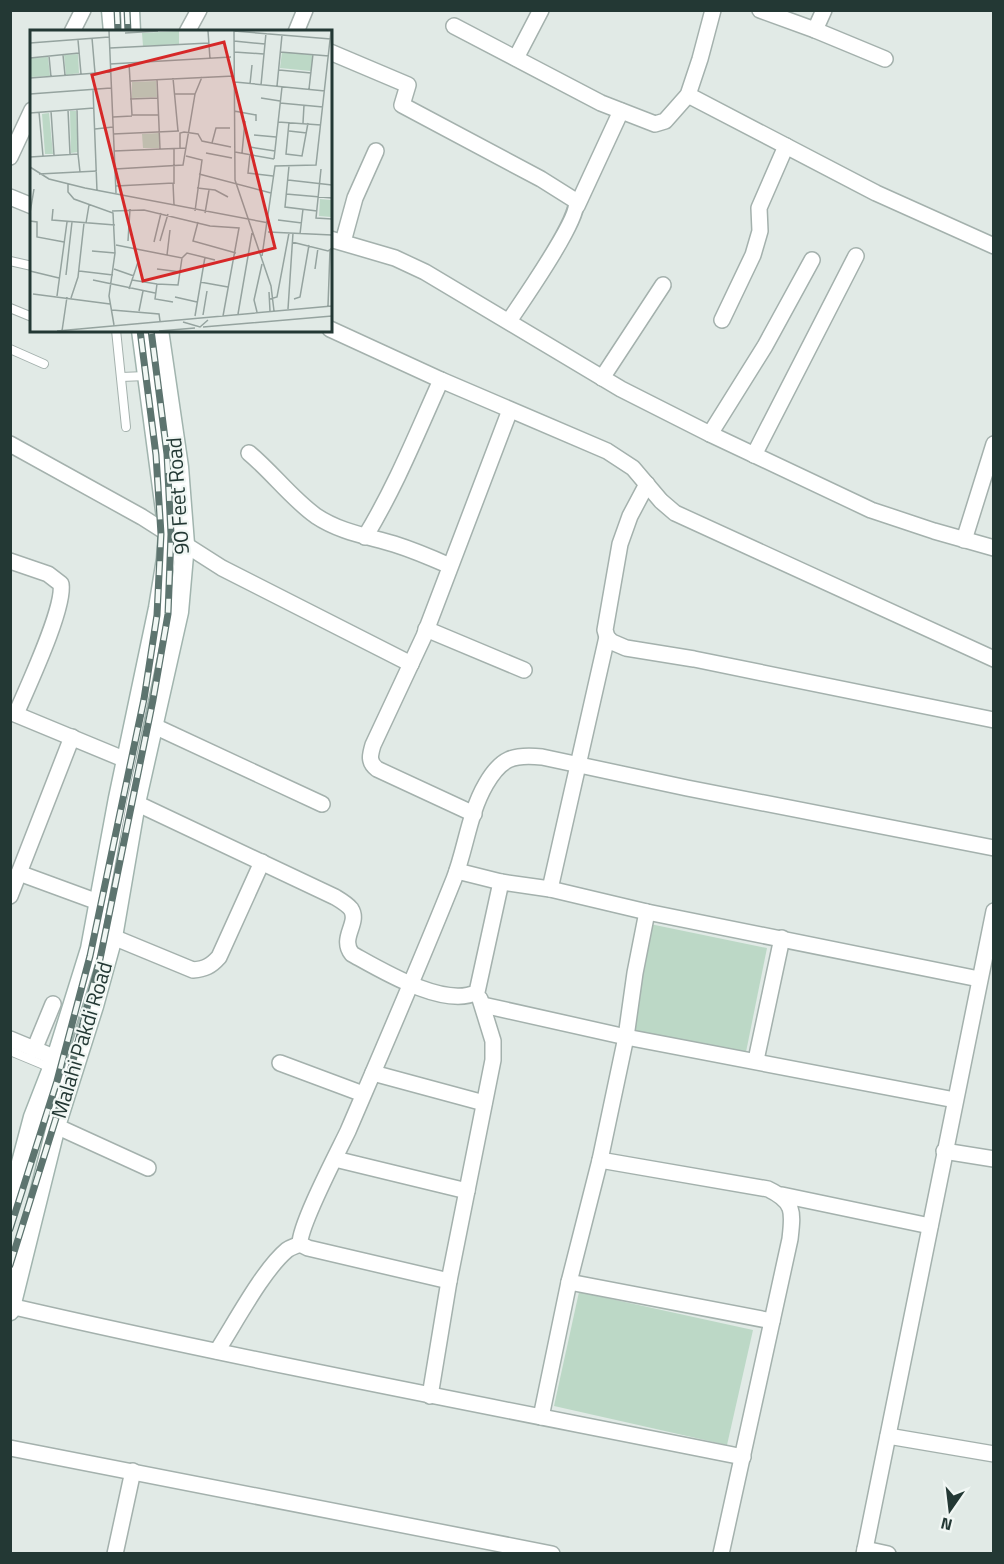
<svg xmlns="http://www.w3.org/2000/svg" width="1004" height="1564" font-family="'Titillium Web',sans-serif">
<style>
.green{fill:#bcd8c6}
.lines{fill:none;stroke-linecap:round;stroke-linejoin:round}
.lane-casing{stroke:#a4b1ad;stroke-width:10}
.street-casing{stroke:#a4b1ad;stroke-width:18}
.secondary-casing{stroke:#a1b4ae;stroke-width:21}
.lane{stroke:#fff;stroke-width:8}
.street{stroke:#fff;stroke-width:15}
.secondary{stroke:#fff;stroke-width:18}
.rail-casing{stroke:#5d746f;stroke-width:7}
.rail{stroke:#f1f7f4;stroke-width:4.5;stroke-dasharray:14;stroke-linecap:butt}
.labels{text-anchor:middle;stroke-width:4.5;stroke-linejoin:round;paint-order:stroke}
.street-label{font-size:21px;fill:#233834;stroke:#f1f7f4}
.inset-road{fill:none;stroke:#95a39f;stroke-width:1.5}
.view{fill:#d62828;fill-opacity:0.15;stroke:#d62828;stroke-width:3}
.inset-edge{fill:none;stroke:#233834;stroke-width:3}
</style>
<rect width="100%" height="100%" fill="#e1eae6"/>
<!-- green -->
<g class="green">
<polygon points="650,924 767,948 746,1052 626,1032"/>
<polygon points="579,1292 753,1330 727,1445 554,1406"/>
</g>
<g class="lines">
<!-- lane casing -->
<g class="lane-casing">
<g id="lane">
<polyline points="10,261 32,266"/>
<polyline points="10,308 32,317"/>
<polyline points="116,330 126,427"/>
<polyline points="10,349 44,364"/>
<polyline points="121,377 146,376"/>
<polyline points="10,1051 51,1068"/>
</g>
</g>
<!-- street casing -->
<g class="street-casing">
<g id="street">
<polyline points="760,10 815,30 885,59"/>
<polyline points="454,26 601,103 655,124 665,121 688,95 700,59 713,10"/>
<polyline points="815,30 824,10"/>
<polyline points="72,32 83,10"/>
<polyline points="187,32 199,10"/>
<polyline points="296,32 305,10"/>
<path d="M330,52l78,33 -6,20 139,74 35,22c5,16 -55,102 -67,120"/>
<polyline points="516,58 541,10"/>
<polyline points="688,95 876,193 994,246"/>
<polyline points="10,157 32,110"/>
<polyline points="10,197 32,206"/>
<polyline points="577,206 621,111"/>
<polyline points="330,239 395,258 425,272 621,389 710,434 871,510 934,531 994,548"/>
<polyline points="343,242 355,198 376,151"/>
<polyline points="722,320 753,255 760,231 759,208 786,146"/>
<polyline points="330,329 441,380 607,451 633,468 661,501 675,513 994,659"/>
<polyline points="602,378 663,285"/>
<polyline points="710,434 765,346 812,260"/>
<polyline points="10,444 142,517 222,568 411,664"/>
<path d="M249,453c24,20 42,45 67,63 24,16 51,20 78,28 19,6 38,14 56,22"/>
<polyline points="754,455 856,256"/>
<polyline points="647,484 630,516 620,544 605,630 607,637 612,642 626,648 694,659 994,720"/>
<path d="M365,537c31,-51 52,-104 76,-157"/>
<polyline points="964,540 994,444"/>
<path d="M10,561l38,13 13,10c4,24 -34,104 -45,130"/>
<polyline points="426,629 524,670"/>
<polyline points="10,712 126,760"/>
<polyline points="152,725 322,804"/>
<path d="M136,803l199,94c5,3 12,7 16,12 9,14 -12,29 1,45 29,16 93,55 125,38l24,-110"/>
<path d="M474,814l-97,-45c-9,-7 -7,-14 -4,-24l51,-109 86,-226"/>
<polyline points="457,871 501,882 550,889 647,912 979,979"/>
<polyline points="19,873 98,902"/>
<polyline points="550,889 607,637"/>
<polyline points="10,896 72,737"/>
<path d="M113,937l80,33c12,-1 18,-4 26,-13l43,-95"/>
<polyline points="483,1005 626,1037 955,1100"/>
<polyline points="10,1039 56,1058"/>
<polyline points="34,1050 53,1004"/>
<polyline points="756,1060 782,938"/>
<polyline points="280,1063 363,1094"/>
<polyline points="373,1073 484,1103"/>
<polyline points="56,1126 148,1168"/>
<polyline points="944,1151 994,1159"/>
<polyline points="335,1159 467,1191"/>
<path d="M600,1160l168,29c27,13 25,23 22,50l-69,315"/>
<polyline points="782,1195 930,1226"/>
<path d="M449,1281l-141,-33 -8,-4c-1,-18 38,-92 48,-113 36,-84 72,-167 106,-252 12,-31 15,-66 32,-95 15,-26 27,-30 56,-27l145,31 307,60"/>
<polyline points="569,1282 772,1321"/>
<path d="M10,1306c243,56 488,102 733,151"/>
<path d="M217,1351c18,-28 46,-81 70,-101 4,-3 9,-4 13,-6"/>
<polyline points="430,1396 449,1281 493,1060 493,1041 480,999"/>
<polyline points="541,1417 569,1282 600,1160 626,1037 635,973 647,912"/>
<polyline points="888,1436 994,1454"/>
<polyline points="10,1448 552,1554"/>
<polyline points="865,1549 888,1554"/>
<polyline points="115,1554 133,1471"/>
<polyline points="864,1554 994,911"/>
</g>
</g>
<!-- secondary casing -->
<g class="secondary-casing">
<g id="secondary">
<polyline points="111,10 113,32"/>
<polyline points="130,10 131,32"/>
<polyline points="10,1204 33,1117 56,1058 90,949 118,798 158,608 166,559 168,533 141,330"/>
<polyline points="10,1311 56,1126 94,1006 113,937 136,803 179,612 185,544 179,467 159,330"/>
</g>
</g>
<!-- lane -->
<use href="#lane" class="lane"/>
<!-- street -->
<use href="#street" class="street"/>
<!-- secondary -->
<use href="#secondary" class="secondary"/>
<!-- rail casing -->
<g class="rail-casing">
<g id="rail">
<polyline points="117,10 118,32"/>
<polyline points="127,10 128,32"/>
<polyline points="10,1229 57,1081 90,956 144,699 157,615 161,534 156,455 140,330"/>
<polyline points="10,1265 67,1083 100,959 153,700 168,614 171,534 167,454 151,330"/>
</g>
</g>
<!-- rail -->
<use href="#rail" class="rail"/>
</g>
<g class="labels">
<!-- street labels -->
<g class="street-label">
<text transform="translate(178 496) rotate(-94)" y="7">90 Feet Road</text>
<text transform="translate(82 1040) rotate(-73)" y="7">Malahi Pakdi Road</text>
</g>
</g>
<!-- overview -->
<g transform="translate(30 30)">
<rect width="302" height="302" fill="#e1eae6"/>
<path d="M149,1v13l-36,2 -1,-13zM252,22l31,3 -2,16 -31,-3zM48,24l1,19 -13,2 -2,-20zM18,27l2,19 -19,1 -1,-19zM126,51l1,16 -25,1v-16zM40,81h6l2,41 -7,1zM19,83l4,41h-8l-3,-40zM129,103v15h-16l-1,-14zM290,169l11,1v17l-12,-1z" fill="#bcd8c6"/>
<path class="inset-road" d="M79,1l7,162M178,1l2,28M204,1l97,8M204,1l1,149 36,106 3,25M95,3l33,-2M62,8l3,35M48,10l3,34M204,11l31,3M0,13l79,-6M80,18l99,-5M204,22l30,2M250,22l49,4M33,25l2,20M19,26l2,21M0,28l49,-5M99,33l3,52h26M80,34l121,-7M249,40l32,3M0,48l80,-6M143,48l5,53M127,49l3,70M100,51l104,-5M205,52l90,9M220,54l2,-19M231,55l5,-52M247,56l5,-51M63,59l4,102M279,59l4,-35M0,64l81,-6M165,64l7,-17M231,68l19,3M100,69l28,-1M250,73l43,4M47,79l1,45M38,80l2,44M21,81l3,44M204,81l22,4v6M9,82l4,44M0,83l64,-5M83,87l19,-1M248,92l43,3M259,92l-3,32 16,2 6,-33M273,93l1,-18M65,99l18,-2M259,101l18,2M83,104l66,-3M224,105l22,2M182,113l4,-15h14M220,117l25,4M150,118v-15l4,-1 14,2 4,7 29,6M144,119v35M84,121l72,-3M205,122l39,7M176,123l26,5M212,123l3,-32M220,124l-2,19 25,3M156,126l16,4 -7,51M0,127l48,-3 2,18M244,129l8,-72M259,136l-4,41 32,4M0,137l19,12 36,9 184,35M85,139l68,-4 12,-71h-21M291,139l-5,49 16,1M9,144l58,-3M169,144l72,19M258,150l44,5M38,154v8l6,7 39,14 2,40 -6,43 5,29M86,156l57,-3 1,22M167,158l18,2 13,7M256,164l46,4M23,179l-1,11 63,5M82,181l32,-1 66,16 29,2 -16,88M0,183l4,-24M175,183l4,-23M248,190l24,3M0,191l7,1v15l27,5M168,192l-5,19 43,12M56,193l3,-18M238,202l64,3M270,204l3,-25M98,211l2,-32M130,211l8,-27M124,212l7,-29M262,212l36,9 4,-3M86,215l66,13 5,-5 28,7M62,221l23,2M137,225l3,-25M232,226l13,-90 41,-1 15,-134M84,239l20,7M127,239l24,3M285,239l3,-21M0,241l29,7M49,241l34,4M0,245v50M36,245l6,-53M63,250l62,13M102,250l25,4M170,252l28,5M99,259l9,-27M239,262l1,19M3,264l77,10M27,266l10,-74M145,267l22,5M41,268l7,-21 6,-54M240,269l7,-2 12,-64M264,269l6,-2 9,-52M143,272l-18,-3 2,-15 21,1 4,-27M298,276l2,-56M258,279l5,-76M82,280l47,4 1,7M109,281l4,-20M227,282l-3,-12 8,-36M208,284l14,-81M173,285l4,-24M165,286l10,-59M153,292l17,5 8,-7M173,297l129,-11M27,301l275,-25M32,301l5,-34M129,301l36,-3"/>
<path class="view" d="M194,12l51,206 -132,33 -51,-206z"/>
<rect width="302" height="302" class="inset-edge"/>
</g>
<!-- border -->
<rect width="1004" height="1564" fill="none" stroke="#233834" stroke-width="24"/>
<!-- north arrow -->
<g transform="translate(950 1510) rotate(194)" stroke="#f1f7f4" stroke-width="4.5" paint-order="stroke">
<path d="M0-4.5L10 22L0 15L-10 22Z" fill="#233834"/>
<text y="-9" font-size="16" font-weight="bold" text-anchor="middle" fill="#233834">N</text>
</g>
</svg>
